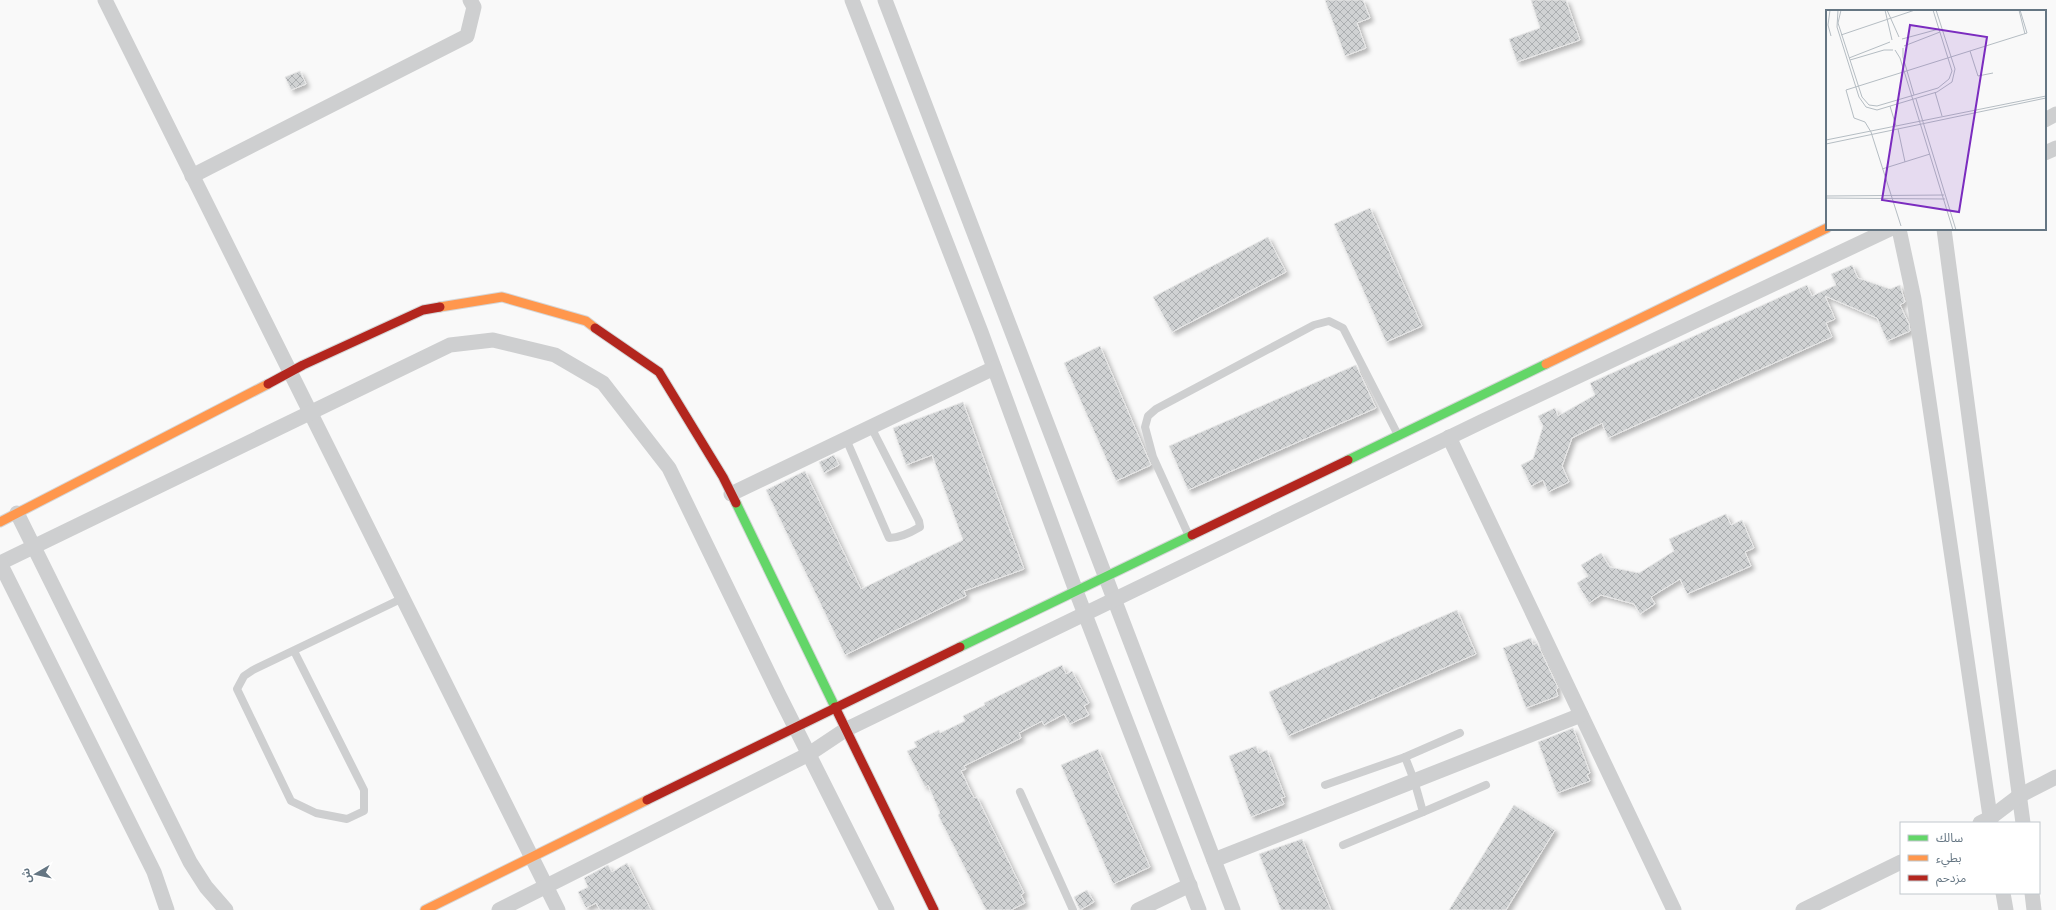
<svg xmlns="http://www.w3.org/2000/svg" width="2056" height="910" font-family="'Source Sans 3','Noto Sans Arabic',sans-serif">
<style>
.building{fill:url(#building-cross-hatch);stroke:#e8e8e8;filter:url(#shadow)}
.lines{fill:none;stroke-linecap:round;stroke-linejoin:round}
.fast-casing{stroke:#d5d6d7;stroke-width:11}
.slow-casing{stroke:#d5d6d7;stroke-width:11}
.jam-casing{stroke:#d5d6d7;stroke-width:11}
.lane{stroke:#cecfd0;stroke-width:8}
.street{stroke:#cecfd0;stroke-width:15}
.fast{stroke:#63d668;stroke-width:9}
.slow{stroke:#ff974d;stroke-width:9}
.jam{stroke:#b3261e;stroke-width:9}
.inset-road{fill:none;stroke:#b5bdc3;stroke-width:1}
.view{fill:#7b2cbf;fill-opacity:0.15;stroke:#7b2cbf;stroke-width:2}
.inset-edge{fill:none;stroke:#657683;stroke-width:2}
</style>
<defs>
<pattern id="building-cross-hatch" width="8" height="8" patternUnits="userSpaceOnUse"><rect width="8" height="8" fill="#d0d2d3"/><path d="M0 0l8 8M0 8l8-8" fill="none" stroke="#acafb1"/></pattern>
<filter id="shadow"><feDropShadow dx="3.5" dy="3.5" stdDeviation="2" flood-color="#0004"/></filter>
</defs>
<rect width="100%" height="100%" fill="#f9f9f9"/>
<!-- building -->
<g class="building">
<polygon points="1325,0 1363,0 1370,18 1357,23 1366,48 1345,56"/>
<polygon points="1531,0 1566,0 1580,40 1517,62 1509,39 1540,28"/>
<polygon points="300,71 306,84 291,90 285,77"/>
<polygon points="1370,208 1422,326 1386,342 1334,224"/>
<polygon points="1268,237 1286,272 1172,332 1153,297"/>
<polygon points="1852,265 1858,278 1890,289 1900,285 1905,302 1900,305 1909,324 1910,331 1887,341 1877,318 1825,296 1835,319 1826,323 1832,337 1608,438 1602,423 1572,438 1562,466 1569,482 1548,492 1543,480 1531,486 1521,465 1533,459 1543,426 1538,416 1555,408 1558,416 1595,395 1590,383 1807,285 1812,296 1836,285 1831,274"/>
<polygon points="1100,346 1151,465 1116,481 1064,363"/>
<polygon points="1356,365 1376,408 1188,490 1169,446"/>
<polygon points="963,402 1024,569 964,591 966,596 845,655 766,490 805,471 861,589 963,540 932,455 906,465 893,428"/>
<polygon points="834,455 839,465 824,473 819,462"/>
<polygon points="1726,514 1731,525 1742,520 1754,548 1745,552 1751,566 1687,594 1680,579 1651,597 1655,604 1640,614 1634,604 1601,595 1589,603 1577,583 1588,576 1581,565 1601,553 1610,567 1639,573 1674,551 1669,539"/>
<polygon points="1457,610 1476,654 1288,736 1269,692"/>
<polygon points="1531,638 1533,645 1537,643 1558,688 1556,690 1558,696 1526,708 1503,648"/>
<polygon points="1062,665 1066,674 1072,671 1089,703 1084,706 1089,715 1070,724 1064,714 1044,725 1042,721 1019,733 1021,738 964,766 966,769 961,771 974,798 977,797 1024,893 1021,895 1025,903 1011,910 986,910 938,815 940,813 928,785 925,787 907,751 917,747 914,742 939,730 940,733 965,721 963,716 985,705 984,703"/>
<polygon points="1573,728 1590,773 1587,775 1590,781 1557,793 1538,742"/>
<polygon points="1256,746 1259,753 1267,750 1285,797 1281,798 1284,804 1251,817 1229,756"/>
<polygon points="1098,749 1150,867 1113,884 1061,765"/>
<polygon points="1514,805 1555,830 1506,910 1449,910"/>
<polygon points="1302,839 1331,910 1281,910 1259,854"/>
<polygon points="627,863 651,910 600,910 596,903 586,908 578,892 588,887 584,878 608,865 612,872"/>
<polygon points="1087,890 1094,902 1080,910 1074,897"/>
</g>
<g class="lines">
<!-- fast casing -->
<g class="fast-casing">
<g id="fast">
<polyline points="1348,460 1546,364"/>
<polyline points="736,503 835,707"/>
<polyline points="960,647 1192,535"/>
</g>
</g>
<!-- slow casing -->
<g class="slow-casing">
<g id="slow">
<polyline points="440,307 502,297 586,321 595,328"/>
<polyline points="1546,364 1827,228"/>
<polyline points="0,522 268,384"/>
<polyline points="425,910 647,800"/>
</g>
</g>
<!-- jam casing -->
<g class="jam-casing">
<g id="jam">
<polyline points="595,328 659,372 723,477 736,503"/>
<polyline points="268,384 303,365 423,310 440,307"/>
<polyline points="1192,535 1348,460"/>
<polyline points="835,707 934,910"/>
<polyline points="647,800 960,647"/>
</g>
</g>
<!-- lane -->
<g class="lane">
<path d="M846,439l43,99c11,0 21,-5 31,-11l-1,-6 -48,-94"/>
<polyline points="1189,536 1153,457 1145,427 1148,416 1156,409 1314,325 1329,321 1343,328 1398,435"/>
<polyline points="294,651 364,790 364,811 347,819 316,813 291,801 237,689 244,676 253,670 403,598"/>
<polyline points="1325,785 1405,757"/>
<polyline points="1020,792 1073,910"/>
<polyline points="1423,812 1486,785"/>
<polyline points="1343,845 1423,812 1414,780 1405,757 1460,733"/>
</g>
<!-- street -->
<g class="street">
<polyline points="105,0 558,910"/>
<polyline points="852,0 981,332 1076,591 1199,910"/>
<polyline points="885,0 1233,910"/>
<polyline points="2045,120 2056,114"/>
<polyline points="2045,153 2056,148"/>
<polyline points="192,176 467,36 474,7 470,0"/>
<polyline points="1899,229 1914,299 1991,823"/>
<polyline points="1944,229 2023,823"/>
<polyline points="1449,437 1674,910"/>
<polyline points="731,494 994,368"/>
<polyline points="17,513 190,862 206,887 226,910"/>
<polyline points="0,563 450,345 493,340 555,355 603,383 669,468 779,695 887,910"/>
<polyline points="0,563 154,872 167,910"/>
<polyline points="1980,823 1990,818 2019,796 2056,777"/>
<polyline points="1214,860 1581,715"/>
<polyline points="2003,893 2006,910"/>
<polyline points="2032,893 2034,910"/>
<polyline points="499,910 809,754 845,730 1481,422 1890,229"/>
<polyline points="1138,910 1190,885"/>
<polyline points="1803,910 1901,862"/>
</g>
<!-- fast -->
<use href="#fast" class="fast"/>
<!-- slow -->
<use href="#slow" class="slow"/>
<!-- jam -->
<use href="#jam" class="jam"/>
</g>
<!-- overview -->
<g transform="translate(1826 10)">
<rect width="220" height="220" fill="#f9f9f9"/>
<path class="inset-road" d="M4,0l-2,15 3,11M12,0l-1,17 22,70 7,10 11,3 60,-18 15,-10 3,-13 -19,-59M15,0l-3,13 24,74 7,8 8,1 61,-18 11,-9 3,-8 -19,-61M59,0l7,30M61,0l12,27M193,0l6,24M15,25l74,-25M76,29l37,-10M78,36l36,-14M77,38v9l11,38M69,40l5,8 53,172M144,41l8,25 15,-3M23,48l41,-16M24,50l34,-10h9M109,82l7,24M90,89l40,131M64,96l6,20M72,119l7,33M0,130l220,-44M0,134l220,-46M56,159l48,-15M0,186l118,-1M0,188l119,1M75,216l-30,-94 -6,-10 -11,-4 -8,-28 181,-57 -7,-23"/>
<path class="view" d="M84,15l77,12 -28,175 -77,-12z"/>
<rect width="220" height="220" class="inset-edge"/>
</g>
<!-- legend -->
<rect x="1900" y="822" width="140" height="72" fill="#ffffff" stroke="#c1c8cd"/>
<rect x="1908" y="835" width="20" height="6" fill="#63d668" stroke="#c1c8cd"/>
<text x="1936" y="842" font-size="12" fill="#657683">سالك</text>
<rect x="1908" y="855" width="20" height="6" fill="#ff974d" stroke="#c1c8cd"/>
<text x="1936" y="862" font-size="12" fill="#657683">بطيء</text>
<rect x="1908" y="875" width="20" height="6" fill="#b3261e" stroke="#c1c8cd"/>
<text x="1936" y="882" font-size="12" fill="#657683">مزدحم</text>
<!-- north arrow -->
<g transform="translate(36 874) rotate(261)" stroke="#ffffff" stroke-width="3" paint-order="stroke">
<path d="M0-3L7 15L0 10L-7 15Z" fill="#657683"/>
<text y="-6" font-size="11" font-weight="bold" text-anchor="middle" fill="#657683">ش</text>
</g>
</svg>
